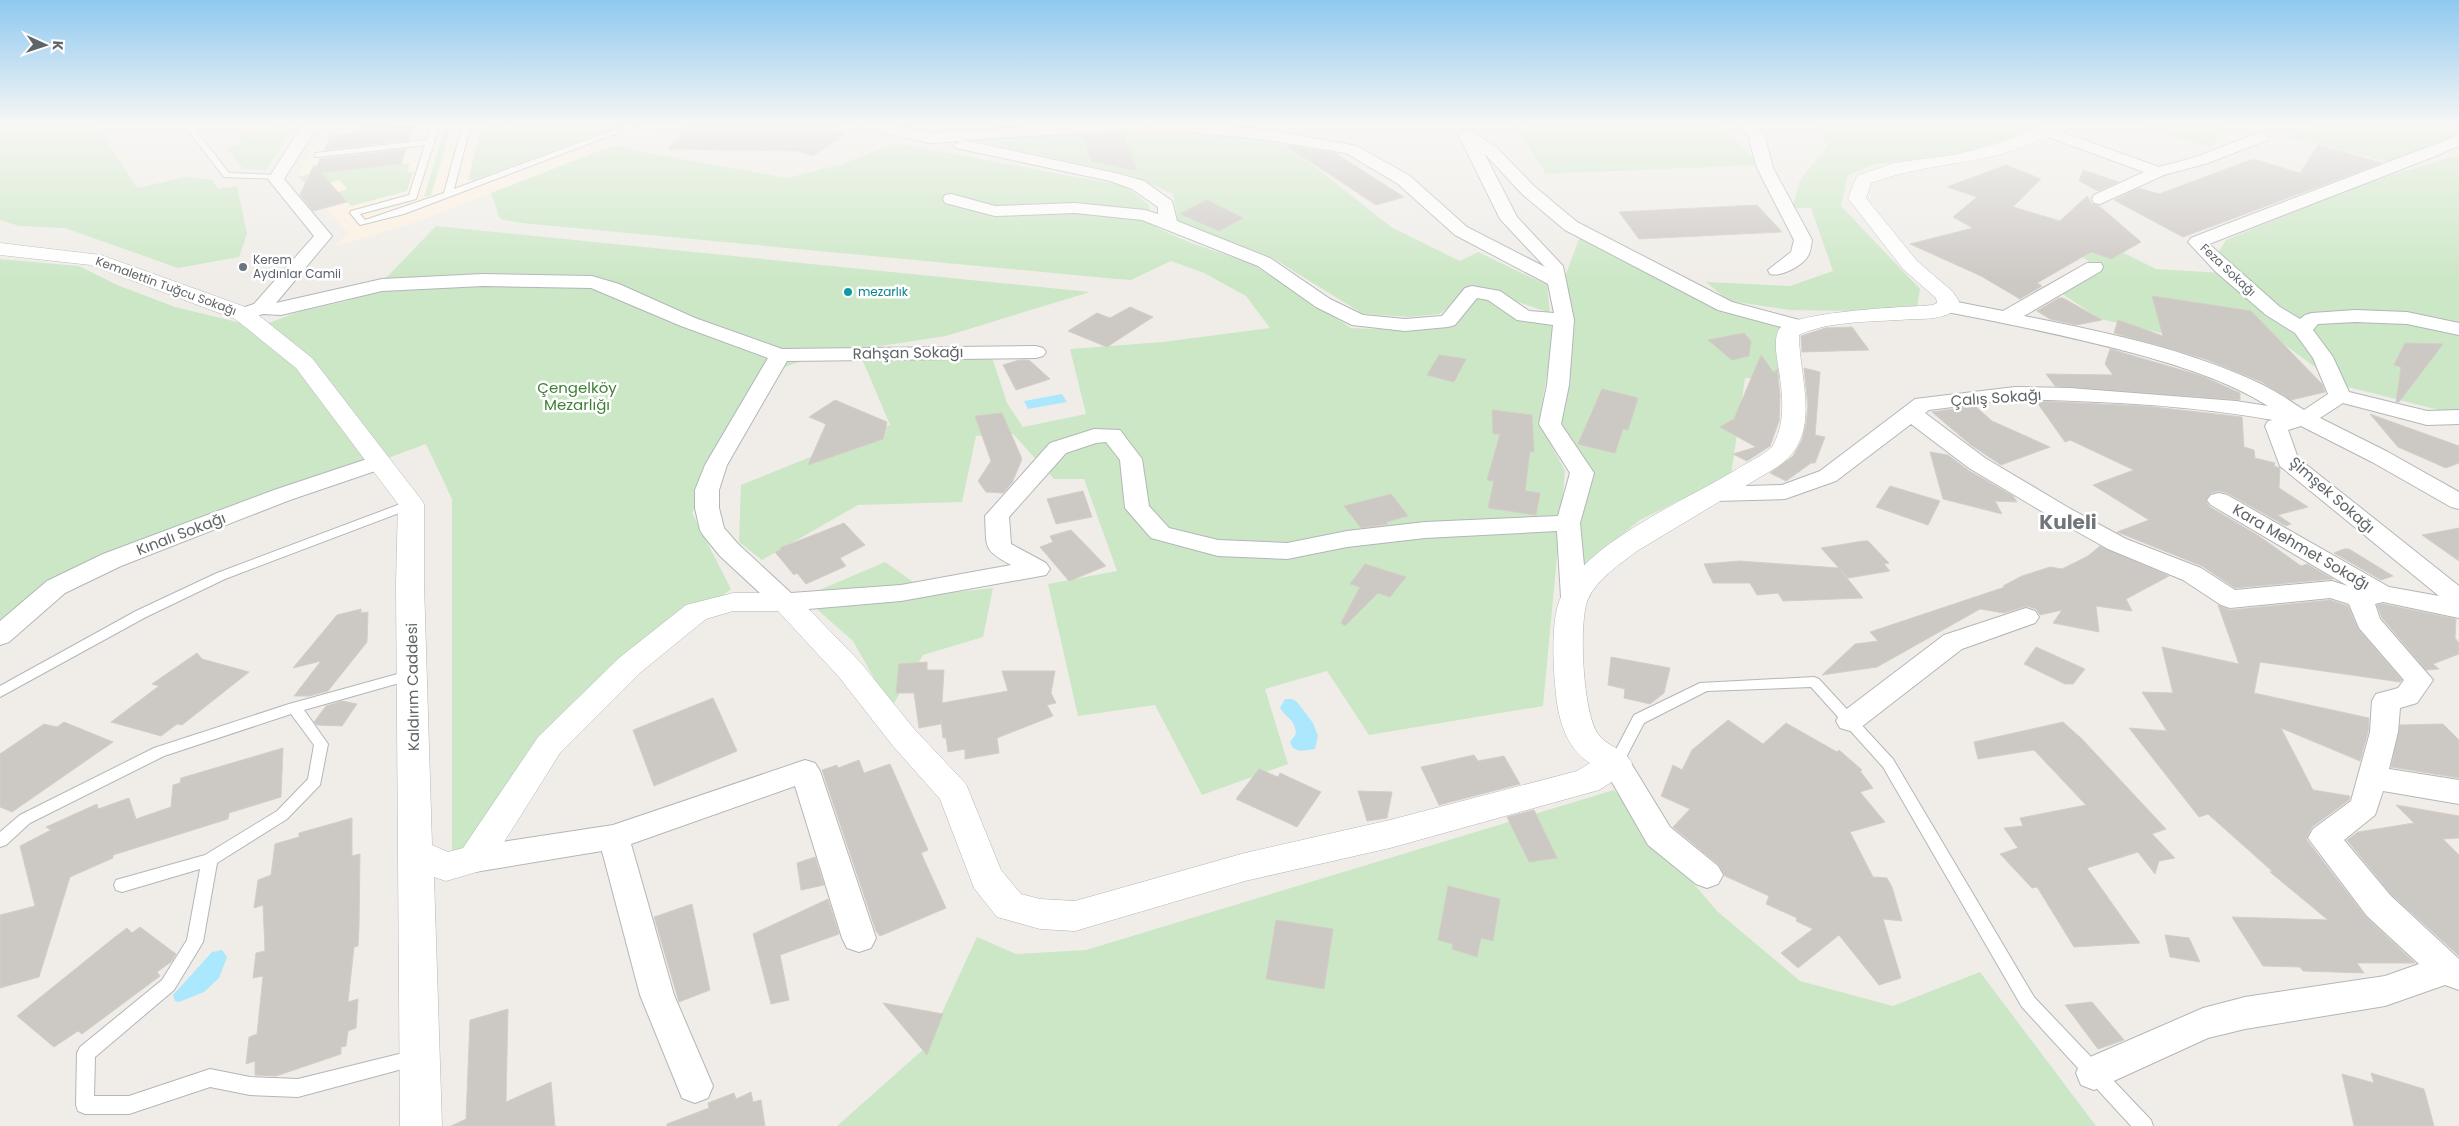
<svg xmlns="http://www.w3.org/2000/svg" width="2459" height="1126" font-family="Poppins,sans-serif">
<style>
.commercial{fill:#fdf1e0}
.green{fill:#cbe7c5}
.water{fill:#abe8fd}
.building{fill:#ccc8c4;stroke:#d5cec6}
.lines{fill:none;stroke-linecap:round;stroke-linejoin:round}
.lane-casing{stroke:#b3b6b9;stroke-width:2}
.street-casing{stroke:#b3b6b9;stroke-width:2}
.secondary-casing{stroke:#b2b6b9;stroke-width:1}
.lane{fill:#fff;fill-rule:evenodd}
.street{fill:#fff;fill-rule:evenodd}
.secondary{fill:#fff;fill-rule:evenodd}
.worship-dot{fill:#6b7280;stroke:#fff;stroke-width:2}
.culture-dot{fill:#0f9aa8;stroke:#fff;stroke-width:2}
.labels{text-anchor:middle;stroke-width:5;stroke-linejoin:round;paint-order:stroke}
.far-worship-label{font-size:12px;fill:#5b616d;stroke:#fff;text-anchor:start}
.far-street-label{font-size:12px;fill:#5f6467;stroke:#fff}
.far-culture-label{font-size:12px;fill:#0d838f;stroke:#fff;text-anchor:start}
.street-label{font-size:15px;fill:#5f6467;stroke:#fff}
.park-label{font-size:15px;fill:#3f8035;stroke:#fff}
.district-label{font-size:20px;font-weight:bold;fill:#707679;stroke:#fff}
</style>
<rect width="100%" height="100%" fill="#f0ede8"/>
<!-- commercial -->
<polygon class="commercial" points="329,124 669,124 411,224 335,246 348,233 298,176"/>
<!-- green -->
<g class="green">
<polygon points="0,124 96,124 137,188 185,177 213,180 218,189 237,186 247,234 239,257 178,268 65,228 19,226 0,220"/>
<polygon points="275,124 296,124 266,170 243,169 226,148 242,144 238,139 246,130 271,128"/>
<polygon points="446,124 452,124 431,195 424,197"/>
<polygon points="482,124 625,124 474,180 468,180"/>
<polygon points="1514,124 1720,124 1759,165 1546,174"/>
<polygon points="1815,124 2051,124 2033,133 1950,156 1876,164 1848,175 1841,206 1920,289 1917,308 1855,311 1790,310 1729,301 1706,282 1790,286 1833,271 1811,208 1792,208 1800,180 1827,146"/>
<polygon points="2135,124 2227,124 2211,148"/>
<polygon points="2324,124 2456,124 2459,125 2459,145 2450,151 2393,163 2286,137"/>
<polygon points="1130,130 1234,135 1289,146 1391,227 1460,261 1478,252 1547,285 1550,313 1472,286 1440,314 1409,317 1363,314 1269,256 1178,222 1173,194 1131,175 972,140"/>
<polygon points="894,143 1125,186 1148,204 1150,208 1145,215 1157,228 1191,243 1253,264 1351,328 1403,330 1456,325 1477,298 1490,299 1555,325 1539,422 1565,471 1543,706 1369,735 1327,671 1265,689 1288,764 1202,795 1155,705 1078,716 1048,584 1117,571 1084,479 1054,479 1013,434 976,436 962,502 858,505 762,560 739,542 741,485 890,425 863,361 992,357 1007,403 1023,427 1086,414 1070,349 1163,342 1270,328 1246,296 1204,273 1171,261 1131,280 1117,279 521,223 500,219 491,193 615,145 633,150 786,178 843,164"/>
<polygon points="2459,155 2459,415 2340,385 2268,333 2236,350 2100,319 2049,285 2091,263 2042,228 2108,245 2156,269 2237,274 2218,253 2226,240 2365,183"/>
<polygon points="410,163 407,172 413,172 407,191 351,206 338,192 347,189 340,180 309,188 298,176"/>
<polygon points="436,226 1090,292 946,336 815,356 769,373 692,513 731,589 595,691 452,875 452,499 426,444 117,558 0,629 0,259 79,266 117,285 175,307 258,327 298,312 347,301 389,275"/>
<polygon points="1581,234 1723,311 1790,326 1783,379 1745,378 1731,475 1640,520 1580,569 1575,525 1590,473 1559,422 1564,279"/>
<polygon points="885,562 916,584 938,594 993,588 983,637 923,655 891,708 853,641 803,597"/>
<polygon points="1614,790 1717,911 1800,981 1893,1006 1980,972 2096,1126 837,1126 926,1047 977,937 1016,954 1086,950"/>
</g>
<!-- water -->
<g class="water">
<polygon points="1062,394 1067,402 1028,409 1024,401"/>
<path d="M1285,699h7l5,3 16,21 5,13 -3,13 -15,2 -7,-3 -3,-6 6,-8c-1,-15 -9,-15 -16,-26z"/>
<polygon points="222,950 227,957 219,978 204,992 179,1002 175,1001 173,995 212,952"/>
</g>
<!-- building -->
<g class="building">
<polygon points="364,124 395,124 393,128 414,126 409,140 324,150 331,135 360,132"/>
<polygon points="689,124 840,124 830,131 846,134 813,156 799,151 668,149"/>
<polygon points="1123,132 1137,171 1092,161 1082,134"/>
<polygon points="1285,145 1335,153 1404,197 1376,205"/>
<polygon points="2318,145 2382,163 2183,237 2114,200 2139,188 2159,194 2253,159 2300,173"/>
<polygon points="406,149 401,164 321,173 347,202 313,211 300,195 314,165 316,167 320,159"/>
<polygon points="2006,165 2041,179 2013,207 2060,221 2087,196 2092,204 2098,205 2141,242 2111,259 2091,252 2037,283 2042,286 2020,299 1981,276 1910,244 1973,228 1953,217 1977,197 1947,187"/>
<polygon points="2083,170 2119,182 2098,191 2079,181"/>
<polygon points="1207,200 1243,218 1219,231 1180,214"/>
<polygon points="1757,205 1782,232 1639,239 1619,212"/>
<polygon points="2152,296 2251,311 2322,384 2325,392 2291,400 2262,382 2205,359 2114,333 2118,320 2163,336"/>
<polygon points="2059,298 2063,298 2102,320 2076,325 2050,319 2037,311"/>
<polygon points="1130,307 1153,317 1107,347 1068,331 1097,313 1110,318"/>
<polygon points="1852,327 1869,350 1802,352 1801,336 1825,328"/>
<polygon points="1744,333 1751,341 1749,356 1732,360 1708,340"/>
<polygon points="2405,343 2443,344 2399,402 2396,402 2401,367 2394,365"/>
<polygon points="2110,349 2202,376 2240,393 2240,400 2055,386 2046,374 2113,375 2105,364"/>
<polygon points="1439,355 1466,359 1454,382 1427,375"/>
<polygon points="1761,355 1774,373 1777,369 1780,395 1779,421 1770,446 1747,461 1733,454 1756,447 1720,427 1734,419"/>
<polygon points="1019,360 1029,360 1050,379 1016,390 1003,365"/>
<polygon points="1804,368 1820,372 1815,435 1825,437 1815,463 1811,463 1786,481 1770,473 1793,456 1802,440 1806,424 1808,406"/>
<polygon points="1602,389 1638,398 1628,430 1623,429 1615,453 1578,444"/>
<polygon points="835,400 887,422 883,439 808,465 826,424 809,417"/>
<polygon points="2036,401 2145,406 2242,417 2244,447 2254,450 2255,458 2275,463 2274,466 2280,468 2279,488 2308,507 2278,515 2291,524 2286,526 2227,493 2219,491 2211,493 2206,501 2210,507 2259,536 2301,566 2307,564 2333,579 2235,588 2202,566 2117,532 2149,520 2093,485 2134,470 2070,440 2065,442"/>
<polygon points="1975,406 1992,421 2050,447 2001,465 1971,445 1932,412"/>
<polygon points="1492,410 1532,415 1534,452 1530,451 1525,491 1540,493 1536,515 1488,508 1494,481 1487,480 1500,434 1493,434"/>
<polygon points="1002,413 1022,459 1012,483 1003,493 986,492 978,481 991,461 975,416"/>
<polygon points="2370,414 2459,446 2459,463 2446,468 2398,447"/>
<polygon points="1930,452 1948,455 1968,470 2013,496 2017,502 1995,501 2002,514 1943,499"/>
<polygon points="1890,486 1940,501 1928,525 1876,507"/>
<polygon points="1083,491 1092,517 1056,524 1047,499"/>
<polygon points="1391,494 1408,516 1386,522 1388,524 1361,528 1344,506"/>
<polygon points="844,523 865,545 840,558 846,566 806,584 797,573 794,575 775,552 781,550 780,548"/>
<polygon points="2459,528 2459,561 2422,535"/>
<polygon points="1071,530 1106,566 1069,581 1040,547 1053,542 1050,536"/>
<polygon points="1863,541 1868,541 1889,563 1884,564 1890,571 1848,578 1821,548"/>
<polygon points="2100,546 2169,576 2126,599 2132,611 2096,606 2099,632 2053,623 2062,610 2040,615 2036,609 2027,606 2004,613 1980,609 1877,667 1822,675 1855,644 1878,641 1870,632 2005,587 2003,586 2022,576 2050,567 2062,569 2088,556"/>
<polygon points="2344,549 2349,549 2393,576 2381,580 2334,553"/>
<polygon points="1739,561 1839,568 1863,598 1783,601 1778,593 1757,595 1750,583 1713,583 1704,564"/>
<polygon points="1365,564 1406,577 1390,597 1378,593 1345,626 1341,623 1360,587 1350,584"/>
<polygon points="2330,600 2348,606 2358,629 2402,680 2400,682 2260,662 2254,693 2369,718 2368,732 2360,761 2281,728 2313,790 2350,796 2349,800 2312,827 2306,839 2366,917 2415,963 2357,963 2364,973 2303,971 2300,967 2263,966 2232,917 2328,920 2270,872 2272,871 2208,814 2199,817 2129,728 2167,731 2142,692 2173,693 2162,647 2239,664 2218,605 2230,610"/>
<polygon points="2383,604 2456,619 2455,638 2459,643 2459,654 2433,664 2439,669 2426,670 2382,618 2377,605"/>
<polygon points="361,609 361,613 368,612 367,642 328,691 309,696 294,696 321,661 293,668 337,615"/>
<polygon points="2036,647 2085,669 2073,684 2065,684 2024,664"/>
<polygon points="197,653 202,659 249,672 182,725 177,724 161,736 111,722 159,686 152,684"/>
<polygon points="1611,657 1670,668 1664,693 1650,704 1624,698 1625,689 1608,685"/>
<polygon points="927,662 927,670 944,670 942,703 1008,691 1002,671 1055,671 1051,693 1056,703 1047,705 1053,716 997,738 999,753 965,759 965,749 948,752 946,738 943,738 941,720 941,724 919,728 914,693 896,693 899,664"/>
<polygon points="713,698 737,751 654,786 633,730"/>
<polygon points="342,701 357,704 342,726 317,725 314,722 326,706"/>
<polygon points="1728,720 1763,744 1786,723 1837,752 1839,750 1862,770 1860,771 1873,788 1860,792 1885,822 1850,832 1873,877 1887,878 1892,887 1902,921 1883,919 1901,978 1879,985 1839,935 1798,968 1781,953 1813,929 1796,921 1797,918 1766,904 1769,896 1725,876 1719,865 1673,827 1690,809 1661,796 1673,765 1682,770 1692,750"/>
<polygon points="64,722 113,742 12,812 0,807 0,754 44,724 57,727"/>
<polygon points="2063,722 2082,739 2166,829 2152,834 2175,858 2159,861 2155,874 2138,852 2087,868 2140,943 2074,947 2037,887 2032,888 2000,854 2018,848 2004,828 2023,826 2020,818 2086,805 2034,750 1978,759 1974,742"/>
<polygon points="2443,724 2459,740 2459,778 2391,767 2400,725"/>
<polygon points="283,748 281,797 229,813 228,819 113,855 113,858 70,877 39,977 0,988 0,915 35,906 20,846 51,830 46,827 97,804 98,809 129,798 136,819 171,807 173,785 180,783 181,778"/>
<polygon points="1474,755 1478,761 1504,756 1520,784 1439,805 1421,767"/>
<polygon points="859,760 864,773 890,764 928,850 921,853 946,908 880,936 876,931 822,770 837,765 838,768"/>
<polygon points="1259,769 1278,777 1280,773 1321,792 1297,827 1236,799"/>
<polygon points="1358,791 1392,792 1387,818 1367,821"/>
<polygon points="2396,805 2459,816 2459,838 2443,839 2459,855 2459,956 2392,895 2347,840 2358,832 2414,823"/>
<polygon points="1534,810 1557,858 1529,862 1507,817"/>
<polygon points="352,818 352,856 360,854 359,926 358,946 354,947 348,1002 358,999 356,1028 348,1031 346,1046 341,1047 341,1054 276,1076 255,1075 255,1061 246,1064 249,1037 257,1034 263,976 253,978 256,953 265,951 263,905 254,908 258,880 271,875 275,844 299,837 299,833"/>
<polygon points="815,857 824,885 801,890 797,863"/>
<polygon points="1448,886 1500,899 1493,941 1481,938 1477,957 1452,949 1453,944 1438,940"/>
<polygon points="828,899 839,934 780,955 789,1000 771,1004 753,934"/>
<polygon points="692,904 710,990 679,1002 654,917"/>
<polygon points="1276,920 1333,929 1324,989 1266,979"/>
<polygon points="140,927 176,954 171,962 157,972 160,976 82,1034 78,1031 54,1047 17,1016 115,937 127,928 132,933"/>
<polygon points="2165,935 2189,938 2200,962 2170,957"/>
<polygon points="2092,1002 2124,1040 2098,1049 2065,1005"/>
<polygon points="883,1003 943,1014 927,1055"/>
<polygon points="508,1009 506,1102 551,1082 555,1126 451,1126 466,1119 470,1020"/>
<polygon points="2371,1073 2424,1089 2434,1126 2354,1126 2342,1074 2374,1083"/>
<polygon points="751,1092 753,1102 761,1100 765,1126 667,1126 667,1124 709,1108 708,1103 734,1093 736,1099"/>
</g>
<g class="lines">
<!-- lane casing -->
<g class="lane-casing">
<g id="lane">
<polygon points="183,124 191,124 229,173 278,175 282,177 278,179 224,177"/>
<polygon points="432,124 440,124 416,199 360,214 365,220 444,193 463,124 471,124 454,189 630,124 641,124 404,214 360,225 350,213 351,211 409,195 425,145 318,157 315,157 315,153 427,140"/>
<polygon points="411,500 417,504 415,507 225,579 146,617 0,697 0,686 136,611 217,573"/>
<polygon points="412,670 417,672 419,675 417,678 304,710 328,744 320,785 287,819 217,863 203,942 174,990 95,1057 94,1096 129,1096 210,1069 250,1077 298,1079 415,1050 421,1052 424,1058 421,1064 298,1097 250,1095 210,1087 129,1114 85,1114 78,1111 76,1105 77,1053 80,1047 162,980 187,940 200,869 122,892 116,890 114,885 116,880 205,855 277,811 308,779 314,745 291,714 164,756 30,823 6,845 0,847 0,832 20,815 154,748 289,704"/>
<polygon points="1814,677 1819,679 1893,759 2034,997 2151,1120 2153,1126 2131,1126 2022,1007 1883,767 1811,687 1707,691 1644,723 1621,767 1616,769 1611,767 1609,763 1634,715 1700,683"/>
</g>
</g>
<!-- street casing -->
<g class="street-casing">
<g id="street">
<path d="M303,124h16l-35,55 48,57 -56,67 106,-24 101,-5 109,2 27,8 76,34 87,31 254,-3 7,2 3,4 -3,4 -7,2 -249,3 -60,104 -8,25v18l5,20 14,16 53,49 110,-8 110,-20c-29,-16 -24,-17 -26,-49l65,-73 44,-14 26,1 22,29 7,47 20,22 49,12 69,3 60,-12 78,-9 133,-6 12,-43 -31,-49 8,-39 6,-60 -36,-5 -29,-20 -11,-2 -22,27 -7,2 -43,4 -53,-6 -36,-18 -58,-41 -116,-46 -67,-7 -80,3 -50,-13 -2,-4 2,-4 6,-1 44,12 80,-3 70,7 13,4v-7l-26,-18 -22,-8 -154,-33 -2,-3 7,-4 -32,2 -66,-16 -3,-3h28l41,9 143,-9h76l-3,3 -5,2 -177,11 157,34 24,7 28,20 5,20 93,37 60,41 33,16 42,4 37,-3 23,-28 7,-2 28,5 29,20 25,2 -6,-29 -93,-49 -57,-51 -52,-31 -77,-13 -110,-11 -8,-5h53l65,6 88,16 53,30 57,51 78,40 -45,-48 -42,-85 8,-5 7,3 24,16 37,38 43,36 155,80 75,20 3,4 -3,4 -7,2 -82,-22 -153,-80 -43,-36 -38,-41 33,64 46,49 11,54 -5,65 -8,39 33,49 -14,50 7,74 -4,6 -9,3 -9,-3 -4,-6 -4,-66 -132,7 -78,9 -60,12 -69,-3 -67,-18 -26,-30 -5,-48 -14,-18 -10,1 -30,10 -57,64 2,27 35,19 4,6 -4,6 -145,26 -116,10 -9,-3 -56,-52 -17,-21 -3,-5 -5,-22v-18l10,-25 63,-107 -87,-32 -90,-38 -108,-2 -101,5 -101,24 -18,-1 -20,6 -7,-2 -3,-4 3,-4 18,-6 60,-68 -46,-57z"/>
<path d="M1739,124h16l9,10 9,34 39,72c-1,5 -1,11 -4,16 -6,10 -26,21 -38,18l-2,-4 23,-18 3,-12 -37,-72 -9,-33z"/>
<polygon points="2045,126 2159,167 2196,157 2255,134 2261,132 2269,137 2267,140 2208,163 2164,175 2100,204 2094,203 2092,199 2094,195 2144,172 2040,134 2037,131"/>
<path d="M2459,135v11l-26,11 -224,87 71,63 20,12 5,-4 7,-2 43,-3 52,2 52,11v12l-52,-11 -52,-2 -37,2 -5,6 20,27 16,35 78,19 32,-1v14l-32,1 -84,-22 -23,15 68,34 71,40v17l-8,-2 -79,-45 -71,-36 -13,4 10,28 161,128v32l-76,-16 -8,2 5,15 53,61 -16,23 -17,5 -2,24 -9,37 70,11v24l-76,-13 -8,24 -31,25 47,56 68,63v31l-14,-5 -60,21 -140,23 -37,9 -114,52 -13,-5 -5,-12 5,-12 122,-53 42,-11 140,-21 34,-12 -52,-48 -59,-78 5,-9 38,-28 19,-69 2,-31 4,-7 22,-6 6,-8 -45,-52 -10,-24 -19,-6 -100,10 -9,-3 -38,-25 -75,-31 -55,-31 -84,-50 -58,-44 -75,57 -51,18 -70,2 -8,-2 -4,-5 4,-5 8,-2 67,-2 38,-14 95,-72 8,-1 92,-11 55,1 166,13 32,5c-42,-26 -88,-40 -135,-53 -61,-16 -123,-29 -186,-41l-7,-2 -3,-4 3,-4 7,-2 56,11 84,-48h14l2,4 -2,4 -77,45c80,16 163,33 237,68 15,7 29,17 43,26l24,-16 -15,-36 -18,-25 -29,-18 -50,-43 -28,-30 3,-4 33,-13zM2015,399c86,2 174,6 258,21l-5,1 -3,5 15,40 159,130 -50,-9 -162,-92 -8,-2 -8,2 -4,5 4,5 137,81 -16,-5 -97,9 -34,-22 -75,-29 -57,-31 -84,-50 -60,-45 4,-3z"/>
<polygon points="379,455 387,457 390,462 387,467 290,500 121,566 65,593 9,642 0,645 0,621 47,581 103,554 274,490"/>
<polygon points="2026,608 2035,611 2039,617 2035,623 1962,649 1860,728 1850,731 1840,728 1836,721 1840,714 1944,635"/>
<polygon points="1616,752 1626,755 1670,827 1718,866 1723,875 1718,884 1707,888 1696,884 1648,845 1601,763 1606,755"/>
<polygon points="805,760 815,763 820,771 876,938 871,948 859,952 847,948 842,938 795,786 631,844 674,995 713,1086 708,1098 695,1103 682,1098 640,995 602,851 475,872 464,868 459,859 464,850 475,846 613,825"/>
</g>
</g>
<!-- secondary casing -->
<g class="secondary-casing">
<path id="secondary" d="M2049,124h23l-2,4c-25,9 -50,22 -76,28 -41,9 -84,12 -123,27l-5,15 51,63 35,30 7,10c-2,8 -8,13 -16,15 -9,3 -20,3 -30,3 -34,3 -84,1 -114,16 0,45 25,101 -22,132l-140,84c-17,13 -40,28 -49,48 -10,23 -5,115 10,135 9,13 26,14 34,29l-5,9 -28,18 -209,58 -145,33 -170,50 -35,-2 -43,-12 -23,-29 -34,-89 -47,-53 -54,-69 -61,-66h-45l-27,8 -65,53 -81,81 -73,116 -41,12 -12,-4 8,249h-42l-4,-542 2,-80 -102,-136 -61,-49 -144,-54 -91,-10v-12l101,12 150,54 61,49 108,140 4,6v80l8,261 16,7 15,-4 75,-111 81,-79 67,-53 47,-12h52l10,2 66,68 54,67 51,54 35,86 20,24 19,5 35,2 170,-48 145,-33 187,-49 13,-8c-27,-17 -33,-50 -35,-80 -2,-22 -4,-66 6,-86 24,-54 123,-96 173,-126 12,-8 27,-14 38,-24 13,-22 11,-46 8,-70 -2,-13 -7,-34 -2,-46 8,-20 132,-24 155,-26l4,-2 -1,-5 -33,-29 -55,-71 9,-22 37,-13 58,-8 39,-9z"/>
</g>
<!-- lane -->
<use href="#lane" class="lane"/>
<!-- street -->
<use href="#street" class="street"/>
<!-- secondary -->
<use href="#secondary" class="secondary"/>
</g>
<!-- sky -->
<linearGradient id="sky" x2="0" y2="1"><stop stop-color="#8fc9f0"/><stop offset="0.44" stop-color="#f8f7f5"/><stop offset="1" stop-color="#f8f7f5" stop-opacity="0"/></linearGradient>
<rect width="2459" height="282" fill="url(#sky)"/>
<!-- markers -->
<circle class="worship-dot" cx="243" cy="267" r="5"/>
<circle class="culture-dot" cx="848" cy="292" r="5"/>
<g class="labels">
<!-- far-worship labels -->
<g class="far-worship-label">
<text x="253" y="264">Kerem<tspan x="253" dy="14">Aydınlar Camii</tspan></text>
</g>
<!-- far-street labels -->
<g class="far-street-label">
<text transform="translate(2228 270) rotate(43)" y="4">Feza Sokağı</text>
<text transform="translate(166 286) rotate(20)" y="4">Kemalettin Tuğcu Sokağı</text>
</g>
<!-- far-culture labels -->
<g class="far-culture-label">
<text x="858" y="296">mezarlık</text>
</g>
<!-- street labels -->
<g class="street-label">
<text transform="translate(908 353) rotate(-1)" y="5">Rahşan Sokağı</text>
<text transform="translate(1996 398) rotate(-4)" y="5">Çalış Sokağı</text>
<text transform="translate(2332 495) rotate(41)" y="5">Şimşek Sokağı</text>
<text transform="translate(181 534) rotate(-21)" y="5">Kınalı Sokağı</text>
<text transform="translate(2301 547) rotate(30)" y="5">Kara Mehmet Sokağı</text>
<text transform="translate(413 687) rotate(-91)" y="5">Kaldırım Caddesi</text>
</g>
<!-- park labels -->
<g class="park-label">
<text x="577" y="393">Çengelköy<tspan x="577" dy="17">Mezarlığı</tspan></text>
</g>
<!-- district labels -->
<g class="district-label">
<text x="2068" y="529">Kuleli</text>
</g>
</g>
<!-- north arrow -->
<g transform="translate(45 45) rotate(93)" stroke="#ffffff" stroke-width="4" paint-order="stroke">
<path d="M0-4L9 19L0 12L-9 19Z" fill="#5f6467"/>
<text y="-8" font-size="14" font-weight="bold" text-anchor="middle" fill="#5f6467">K</text>
</g>
</svg>
